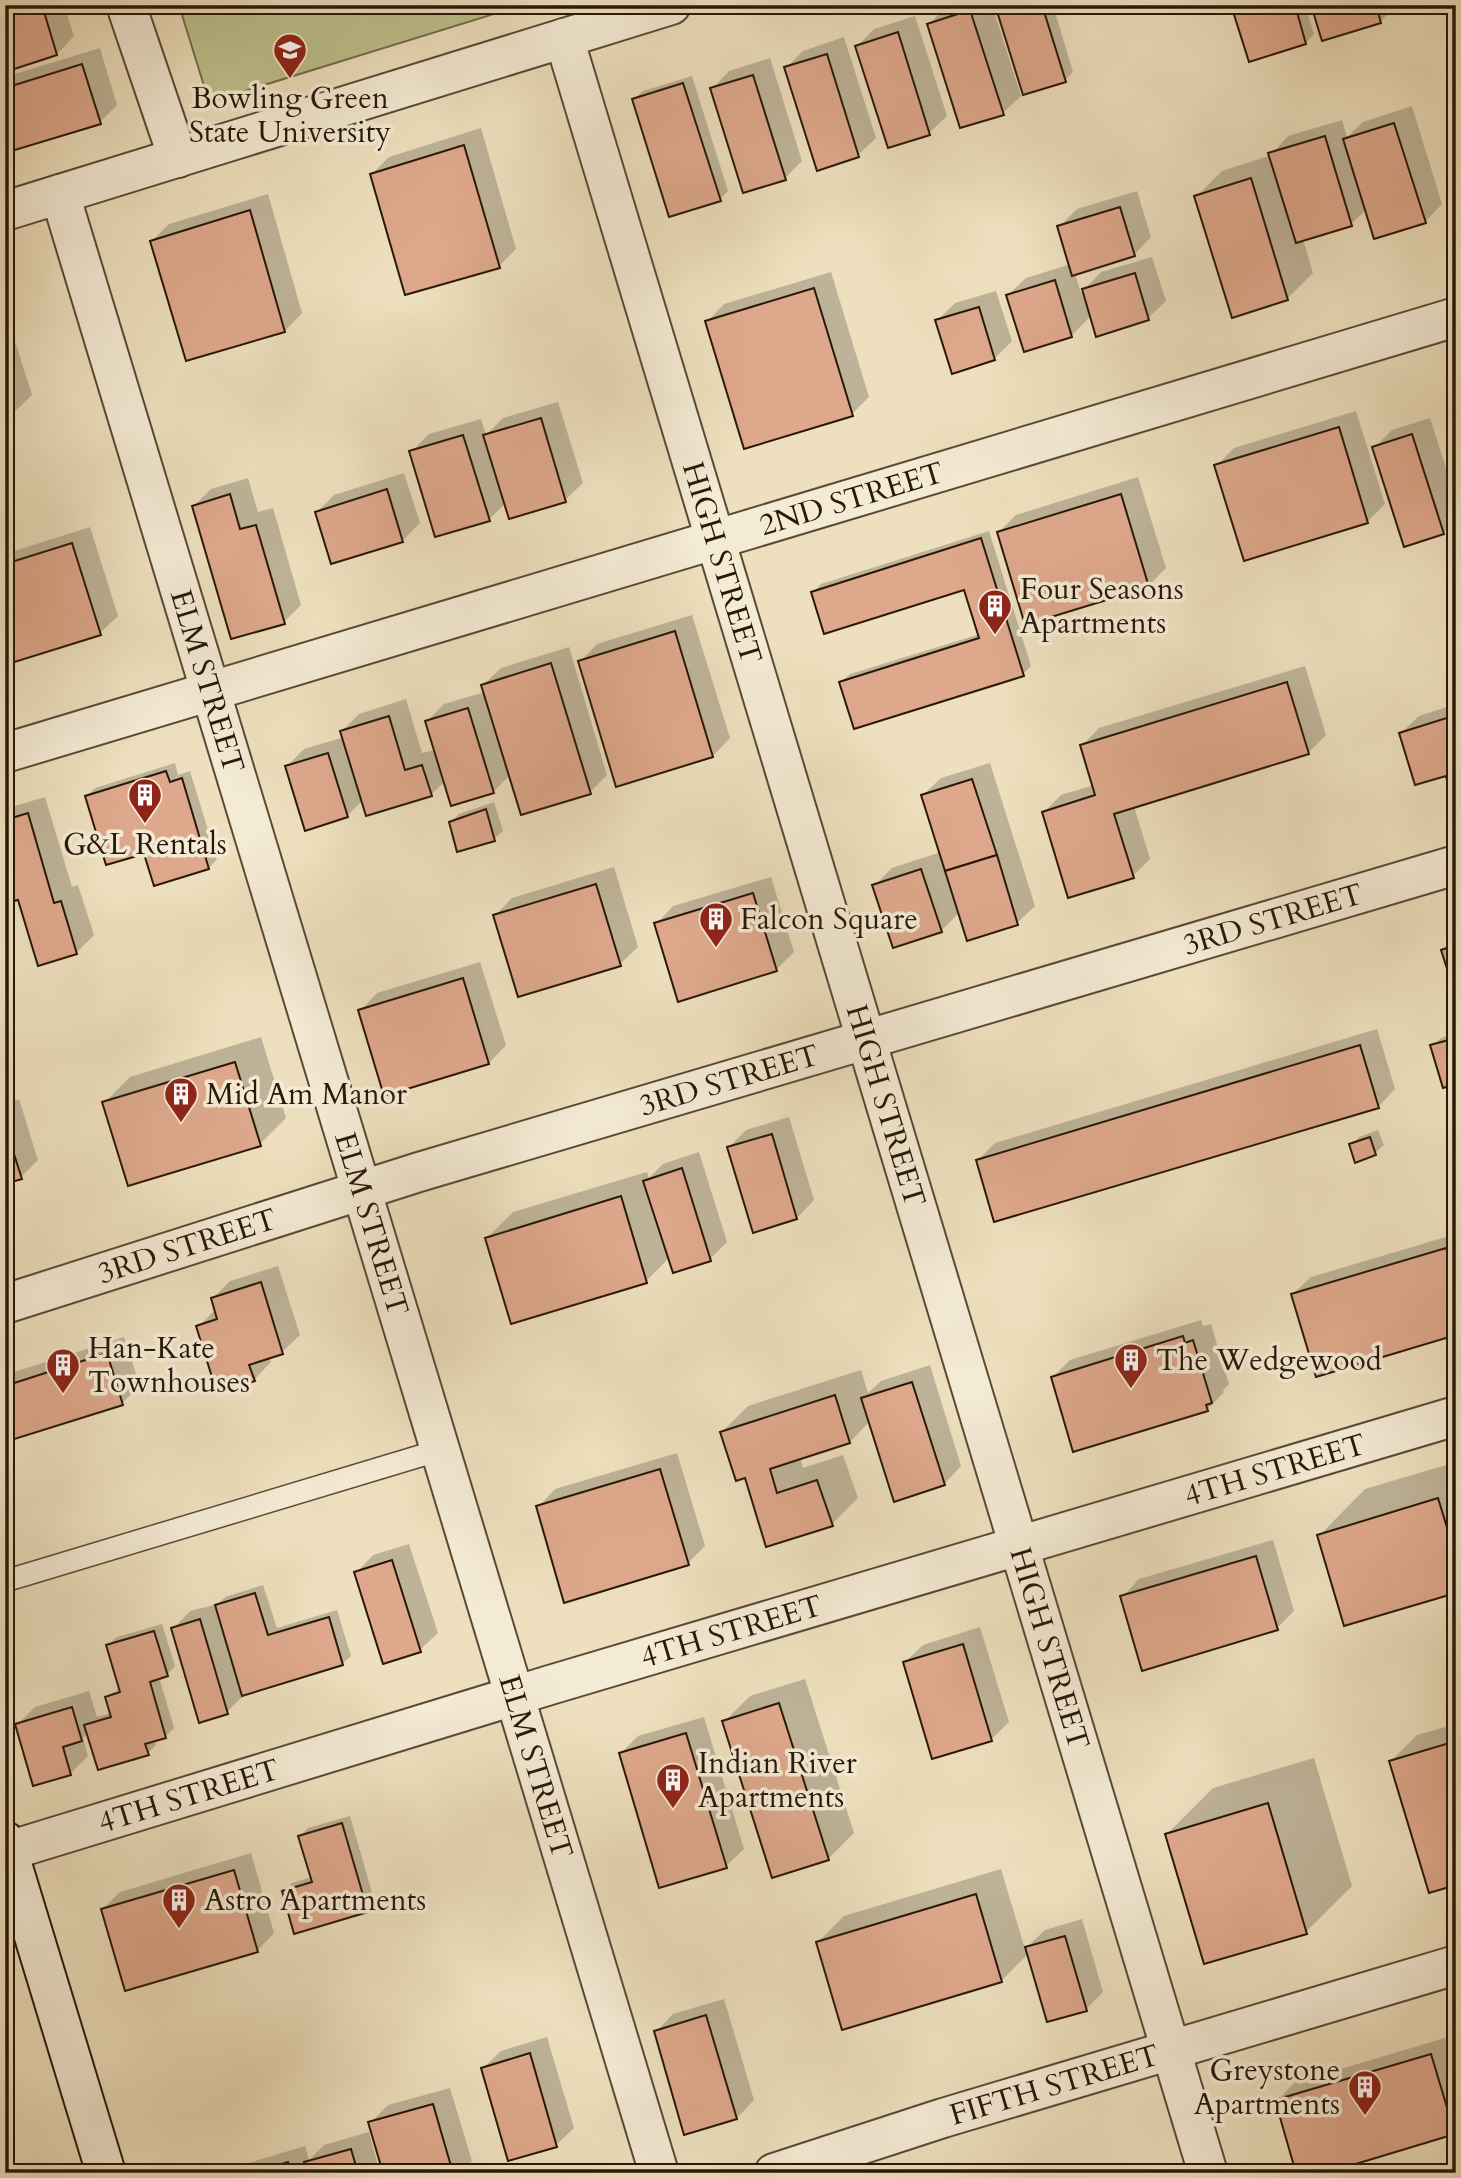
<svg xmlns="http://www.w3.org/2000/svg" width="1461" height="2178" font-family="Cardo,serif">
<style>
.green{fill:#bec18e;stroke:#746c4c;stroke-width:2}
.shadow{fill:#0003;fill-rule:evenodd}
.building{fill:#dea88c;stroke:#291709;stroke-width:2}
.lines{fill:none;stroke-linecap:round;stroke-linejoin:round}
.lane-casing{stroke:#5a4936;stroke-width:24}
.street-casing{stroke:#5a4936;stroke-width:42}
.secondary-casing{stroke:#291709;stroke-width:42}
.lane{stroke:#f4ebd5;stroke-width:21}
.street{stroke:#f4ebd5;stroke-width:38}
.secondary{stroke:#f4ebd5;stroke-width:38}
.labels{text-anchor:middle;stroke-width:7;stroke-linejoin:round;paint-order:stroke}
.poi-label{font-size:30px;fill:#291709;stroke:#f4ebd5;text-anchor:start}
.street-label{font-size:30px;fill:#291709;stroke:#f4ebd5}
</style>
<rect width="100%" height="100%" fill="#eee0be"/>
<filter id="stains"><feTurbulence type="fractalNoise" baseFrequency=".00286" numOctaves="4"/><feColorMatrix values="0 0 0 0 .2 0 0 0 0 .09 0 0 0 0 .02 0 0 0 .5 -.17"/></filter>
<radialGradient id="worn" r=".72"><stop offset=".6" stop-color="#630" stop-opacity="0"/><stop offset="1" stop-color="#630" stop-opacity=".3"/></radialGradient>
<!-- green -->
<polygon class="green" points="179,5 523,5 209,102"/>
<!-- shadow -->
<g class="shadow">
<polygon points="5,5 64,5 74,36 57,54 5,71"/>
<polygon points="951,5 992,5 1021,96 1003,113 929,24 946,7"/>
<polygon points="997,5 1053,5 1073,72 1065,80"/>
<polygon points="1233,5 1305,5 1314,34 1306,43"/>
<polygon points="1313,5 1386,5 1388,14 1380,22"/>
<polygon points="915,16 947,116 929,133 857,46 874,29"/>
<polygon points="844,37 876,138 858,155 786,68 803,51"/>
<polygon points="100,48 117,105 100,122 5,152 5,77"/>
<polygon points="770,58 802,161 785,178 712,89 729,71"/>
<polygon points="692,76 728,191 720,199 634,99 643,91"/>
<polygon points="1456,91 1456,107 1452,95"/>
<polygon points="1412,106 1442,204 1425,222 1367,209 1351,224 1303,239 1313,273 1287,299 1196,197 1222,171 1271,155 1288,136 1342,120 1347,137 1363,122"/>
<polygon points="481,128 516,249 499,266 372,174 389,157"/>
<polygon points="1137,191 1151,237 1134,255 1075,273 1081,293 1101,272 1152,257 1166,301 1148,318 1091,316 1071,336 1008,295 1026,278 1071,264 1059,227 1077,209"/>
<polygon points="268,194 302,313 285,331 152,241 169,224"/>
<polygon points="831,272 869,397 852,414 707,322 724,304"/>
<polygon points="996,291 1012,341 994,359 937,321 955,303"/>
<polygon points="5,310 32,395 5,421"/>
<polygon points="558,402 583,483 565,500 510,517 506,503 489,519 411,452 429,434 481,419 486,435 503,418"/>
<polygon points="1356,411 1385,504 1367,522 1216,466 1234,448"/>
<polygon points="1430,418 1456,499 1456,520 1443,533 1374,448 1392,430"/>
<polygon points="404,473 420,523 402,541 317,512 334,495"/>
<polygon points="1138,477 1166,568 1149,585 1027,623 999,532 1016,515"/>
<polygon points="248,478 258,512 273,508 301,605 284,622 194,506 211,489"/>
<polygon points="90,527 118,616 100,633 5,663 5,554"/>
<polygon points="989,531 1031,666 1023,674 841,682 850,674 980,634 965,588 813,593 821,584"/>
<polygon points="692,615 730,738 713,756 580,662 597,644"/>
<polygon points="569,647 607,775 590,792 510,775 493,792 445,781 431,795 363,800 347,816 287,766 304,749 344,737 342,731 359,714 406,699 422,753 435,750 427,721 444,704 485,692 483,685 501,668"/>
<polygon points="1305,666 1326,735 1308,753 1134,806 1150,859 1133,876 1044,812 1061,795 1094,785 1082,746 1099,728"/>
<polygon points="1456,704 1456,780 1401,733 1419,716"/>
<polygon points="175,763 178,775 190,771 217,859 209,868 145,852 87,796 95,788"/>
<polygon points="990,763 1035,906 1017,923 960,912 942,930 894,946 874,886 892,868 941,852 923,795 941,778"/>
<polygon points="45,797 72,887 78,885 94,935 76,953 20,897 5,901 5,809"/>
<polygon points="494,802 503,831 494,839 451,822 459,814"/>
<polygon points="614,867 638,947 620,964 519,995 495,916 512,898"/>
<polygon points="771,877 794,952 776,970 656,924 673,906"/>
<polygon points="5,907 9,920 5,924"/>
<polygon points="1456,938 1456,991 1443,950"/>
<polygon points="480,962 506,1045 489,1063 360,1011 377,993"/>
<polygon points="1377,1029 1395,1089 1378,1107 978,1160 995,1143"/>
<polygon points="1456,1033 1456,1082 1432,1046 1441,1038"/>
<polygon points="261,1037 286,1118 260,1144 104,1103 130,1077"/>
<polygon points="19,1099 38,1160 21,1177 5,1182 5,1104"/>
<polygon points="789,1117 814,1200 797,1218 729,1147 746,1130"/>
<polygon points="1378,1130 1384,1145 1375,1153 1351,1145 1359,1137"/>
<polygon points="699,1152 727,1242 710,1259 670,1257 646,1281 487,1238 513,1212 647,1172 649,1178 663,1164"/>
<polygon points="1456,1234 1456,1333 1293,1294 1311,1277"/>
<polygon points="278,1266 300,1335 282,1352 269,1357 271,1362 254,1380 198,1327 216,1309 213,1298 230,1281"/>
<polygon points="1201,1320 1203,1326 1211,1324 1229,1384 1223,1390 1224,1392 1207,1410 1053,1377 1070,1360"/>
<polygon points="124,1337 140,1386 122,1403 5,1440 5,1375"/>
<polygon points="930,1365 961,1466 944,1484 870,1421 850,1442 800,1457 803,1468 843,1455 858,1498 832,1524 746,1476 722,1432 748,1406 861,1370 868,1393 881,1381"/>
<polygon points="677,1453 705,1546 688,1563 538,1507 555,1489"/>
<polygon points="1456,1462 1456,1591 1319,1536 1365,1489"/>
<polygon points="1273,1540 1294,1611 1277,1628 1122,1597 1139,1579"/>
<polygon points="409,1544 438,1633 420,1650 356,1573 373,1555"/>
<polygon points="263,1585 277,1628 337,1610 351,1656 342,1664 244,1695 227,1712 173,1629 190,1611 218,1604 225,1597"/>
<path d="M162,1624l13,42 -8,9 -8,2 15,51 -9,9 -10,3 1,5 -8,8 -60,-20 -5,5 5,18 -18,18 -53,-49 18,-18 54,-16 8,26 14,-4 -4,-16 14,-10 -13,-42 9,-8zM128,1687l1,4 -15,4v-3z"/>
<polygon points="980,1627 1009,1722 991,1740 905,1662 923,1645"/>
<polygon points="805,1679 854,1833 828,1859 724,1722 750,1696"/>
<polygon points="704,1717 744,1849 726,1866 621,1753 638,1736"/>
<polygon points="1456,1724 1456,1883 1391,1761 1417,1735"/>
<polygon points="1314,1758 1352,1886 1306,1932 1167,1834 1213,1788"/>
<polygon points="350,1816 375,1903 367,1911 284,1891 292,1883 312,1877 300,1836 308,1828"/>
<polygon points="251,1853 274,1933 257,1951 103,1909 120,1892"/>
<polygon points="1001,1869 1025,1949 1045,1930 1082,1919 1103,1992 1086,2009 1029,1953 1001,1981 818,1942 844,1916"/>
<polygon points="724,1999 754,2100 737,2118 656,2032 673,2014"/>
<polygon points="547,2037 574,2128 556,2145 483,2068 501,2051"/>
<polygon points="1448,2037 1456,2062 1454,2133 1277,2101 1294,2083"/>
<polygon points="450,2088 472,2161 461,2173 385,2173 370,2123 388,2105"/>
<polygon points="369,2132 380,2173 231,2173 238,2166 305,2146 309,2160 324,2145"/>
</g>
<!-- building -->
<g class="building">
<polygon points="14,5 42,5 57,55 5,72 5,8"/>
<polygon points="995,5 1042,5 1066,82 1023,95"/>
<polygon points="1231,5 1295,5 1306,44 1249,62"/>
<polygon points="1311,5 1376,5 1381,23 1322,41"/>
<polygon points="970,10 1004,115 960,128 927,24"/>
<polygon points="898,32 930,135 888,148 855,46"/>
<polygon points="827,54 859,157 817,171 784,67"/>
<polygon points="82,64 101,124 5,153 5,88"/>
<polygon points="753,75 786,180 743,193 710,88"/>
<polygon points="683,83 721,201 669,217 632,99"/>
<polygon points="1394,123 1426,223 1374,239 1343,139"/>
<polygon points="1325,136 1352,226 1296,243 1268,153"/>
<polygon points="464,145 500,268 405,295 370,174"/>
<polygon points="1251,178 1288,300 1232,318 1194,196"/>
<polygon points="1120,207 1135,256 1072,276 1057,226"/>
<polygon points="250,210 285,332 186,361 150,241"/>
<polygon points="1135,273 1149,320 1096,337 1082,289"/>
<polygon points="1055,280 1072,337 1024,352 1006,295"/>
<polygon points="814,288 853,416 744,449 705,321"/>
<polygon points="979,307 995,360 952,374 935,320"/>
<polygon points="541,418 566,502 509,519 483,435"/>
<polygon points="1339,427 1368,523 1244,561 1214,465"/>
<polygon points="1412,434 1444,534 1404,547 1372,447"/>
<polygon points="463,435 490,521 435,537 409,451"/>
<polygon points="387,489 403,542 331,564 315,512"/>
<polygon points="230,494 240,529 256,525 285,624 231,639 192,506"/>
<polygon points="1121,494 1149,587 1025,625 997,532"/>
<polygon points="981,538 1024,676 854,729 839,682 979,638 964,590 824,634 811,592"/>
<polygon points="72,543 101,635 5,665 5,564"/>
<polygon points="675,631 713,757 616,787 578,661"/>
<polygon points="551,663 591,794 521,815 481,685"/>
<polygon points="1287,682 1309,754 1114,814 1134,878 1068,898 1042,812 1095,795 1080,745"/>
<polygon points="468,708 494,793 451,806 425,721"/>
<polygon points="1456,715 1456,782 1448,785 1446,776 1415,785 1399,733"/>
<polygon points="389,716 405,770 422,765 432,796 366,816 340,731"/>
<polygon points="328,753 348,817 305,831 285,766"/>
<polygon points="166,771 170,782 182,778 209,869 154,886 144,854 106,865 85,796"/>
<polygon points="972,779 997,855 945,871 921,795"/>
<polygon points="486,809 495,841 457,852 449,822"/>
<polygon points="28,813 54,903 61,901 77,954 38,966 18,900 5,903 5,820"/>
<polygon points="997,855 1018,925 967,941 945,871"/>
<polygon points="921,869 942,932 893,948 872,885"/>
<polygon points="596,884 621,966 518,997 493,915"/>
<polygon points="753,893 777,971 678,1002 654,923"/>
<polygon points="1456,945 1456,997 1441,950"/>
<polygon points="463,978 489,1064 384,1096 358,1010"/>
<polygon points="1456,1038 1456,1084 1443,1088 1430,1045"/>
<polygon points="1360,1045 1379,1108 994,1222 976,1160"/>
<polygon points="235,1062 261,1146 128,1186 102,1102"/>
<polygon points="5,1126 22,1179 5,1184"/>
<polygon points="772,1134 797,1219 753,1233 727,1147"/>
<polygon points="1370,1137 1376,1155 1355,1163 1349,1144"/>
<polygon points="682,1168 711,1261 673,1273 643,1181"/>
<polygon points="621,1196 647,1283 511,1324 485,1238"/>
<polygon points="1446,1248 1456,1281 1456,1335 1316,1377 1291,1294"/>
<polygon points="261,1282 283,1354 249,1365 255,1381 217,1393 196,1326 217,1319 211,1298"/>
<polygon points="1183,1336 1185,1343 1193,1340 1212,1403 1206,1405 1208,1411 1073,1452 1051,1377"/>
<polygon points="107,1353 123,1405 5,1442 5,1386"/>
<polygon points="912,1382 945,1485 894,1502 861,1398"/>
<polygon points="835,1395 850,1443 770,1469 777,1493 817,1480 833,1526 766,1547 745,1478 736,1481 720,1432"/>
<polygon points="660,1469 689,1565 564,1603 536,1506"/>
<polygon points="1438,1498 1456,1557 1456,1593 1344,1626 1317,1535"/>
<polygon points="1256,1556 1278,1630 1142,1671 1120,1596"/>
<polygon points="392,1560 421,1652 383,1664 354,1572"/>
<polygon points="255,1593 268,1635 329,1617 343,1665 242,1696 215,1605"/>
<polygon points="200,1619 228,1714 199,1723 171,1628"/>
<polygon points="154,1631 168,1676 150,1682 166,1738 145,1744 149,1755 98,1770 84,1725 111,1717 105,1697 120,1692 106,1645"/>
<polygon points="963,1644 992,1741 932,1759 903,1662"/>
<polygon points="779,1703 829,1860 772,1878 722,1721"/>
<polygon points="72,1707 82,1741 63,1747 71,1775 33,1786 15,1724"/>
<polygon points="686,1733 727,1868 659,1888 619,1753"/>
<polygon points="1456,1741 1456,1885 1429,1893 1389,1761"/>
<polygon points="1268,1803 1307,1934 1204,1964 1165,1834"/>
<polygon points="342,1823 368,1912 294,1934 282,1891 312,1882 298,1836"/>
<polygon points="234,1870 258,1952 125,1991 101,1909"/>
<polygon points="976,1894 1002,1982 842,2030 816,1942"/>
<polygon points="1065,1936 1087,2011 1047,2022 1025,1947"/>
<polygon points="706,2015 737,2119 684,2135 654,2031"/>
<polygon points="530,2053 557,2147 508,2161 481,2068"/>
<polygon points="1431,2054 1455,2134 1326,2173 1296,2173 1275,2100"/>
<polygon points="433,2104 453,2173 383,2173 368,2122"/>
<polygon points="351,2149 358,2173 307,2173 304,2162"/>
<polygon points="288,2162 291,2173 253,2173"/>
</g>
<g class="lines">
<!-- lane casing -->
<g class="lane-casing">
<polyline id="lane" points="5,1581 440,1450"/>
</g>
<!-- street casing -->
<g class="street-casing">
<g id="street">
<polyline points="126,5 178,158"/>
<path id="s1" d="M564,38l644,2135"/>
<path id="s2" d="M60,194l599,1979"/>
<polyline points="5,211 671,5"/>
<path id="s3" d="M5,753l1451,-436"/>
<path id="s4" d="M5,1304l414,-132 1037,-307"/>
<path id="s5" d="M8,1851l542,-166 906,-269"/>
<path id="s6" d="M774,2173l169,-55 513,-153"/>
</g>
</g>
<!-- secondary casing -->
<g class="secondary-casing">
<polyline id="secondary" points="5,1841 106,2173"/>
</g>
<!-- lane -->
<use href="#lane" class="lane"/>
<!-- street -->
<use href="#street" class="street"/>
<!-- secondary -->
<use href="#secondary" class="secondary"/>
</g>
<!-- icons -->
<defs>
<g id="university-pin" transform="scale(1.75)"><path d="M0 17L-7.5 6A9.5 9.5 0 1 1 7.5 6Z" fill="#8f2418" stroke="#f4ebd5"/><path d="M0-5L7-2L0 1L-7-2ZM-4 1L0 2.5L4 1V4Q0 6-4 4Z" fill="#fff"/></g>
<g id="building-pin" transform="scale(1.75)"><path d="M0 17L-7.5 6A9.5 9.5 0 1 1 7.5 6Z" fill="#8f2418" stroke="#f4ebd5"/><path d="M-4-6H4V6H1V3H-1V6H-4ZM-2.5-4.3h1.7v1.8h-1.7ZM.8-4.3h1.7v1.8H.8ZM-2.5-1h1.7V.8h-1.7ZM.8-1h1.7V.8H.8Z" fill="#fff"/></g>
</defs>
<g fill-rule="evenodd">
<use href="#university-pin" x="290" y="50"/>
<use href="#building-pin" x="995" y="606"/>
<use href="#building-pin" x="145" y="795"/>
<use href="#building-pin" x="716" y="919"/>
<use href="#building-pin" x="181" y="1094"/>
<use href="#building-pin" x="1131" y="1360"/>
<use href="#building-pin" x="63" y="1365"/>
<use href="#building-pin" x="673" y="1780"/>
<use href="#building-pin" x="179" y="1900"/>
<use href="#building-pin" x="1365" y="2087"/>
</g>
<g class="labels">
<!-- poi labels -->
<g class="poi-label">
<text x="290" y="108" text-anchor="middle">Bowling Green<tspan x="290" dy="34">State University</tspan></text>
<text x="1020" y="599">Four Seasons<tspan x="1020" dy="34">Apartments</tspan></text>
<text x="145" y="854" text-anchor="middle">G&amp;L Rentals</text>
<text x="740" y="929">Falcon Square</text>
<text x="206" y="1104">Mid Am Manor</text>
<text x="88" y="1358">Han-Kate<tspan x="88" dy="34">Townhouses</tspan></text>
<text x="1156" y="1370">The Wedgewood</text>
<text x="698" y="1773">Indian River<tspan x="698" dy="34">Apartments</tspan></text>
<text x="204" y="1910">Astro Apartments</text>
<text x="1340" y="2080" text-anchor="end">Greystone<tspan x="1340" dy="34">Apartments</tspan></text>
</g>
<!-- street labels -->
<g class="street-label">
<text dy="10" stroke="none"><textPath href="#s3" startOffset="884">2ND STREET</textPath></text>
<text dy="10" stroke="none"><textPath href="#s1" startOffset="548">HIGH STREET</textPath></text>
<text dy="10" stroke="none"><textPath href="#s2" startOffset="509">ELM STREET</textPath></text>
<text dy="10" stroke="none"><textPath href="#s4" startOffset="1325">3RD STREET</textPath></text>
<text dy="10" stroke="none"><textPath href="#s4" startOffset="758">3RD STREET</textPath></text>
<text dy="10" stroke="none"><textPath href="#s1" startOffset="1115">HIGH STREET</textPath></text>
<text dy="10" stroke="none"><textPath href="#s2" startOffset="1076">ELM STREET</textPath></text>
<text dy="10" stroke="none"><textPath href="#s4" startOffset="191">3RD STREET</textPath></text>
<text dy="10" stroke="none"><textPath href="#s5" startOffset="1323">4TH STREET</textPath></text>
<text dy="10" stroke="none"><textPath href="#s5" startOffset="756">4TH STREET</textPath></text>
<text dy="10" stroke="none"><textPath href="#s1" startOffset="1682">HIGH STREET</textPath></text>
<text dy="10" stroke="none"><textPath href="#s2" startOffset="1643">ELM STREET</textPath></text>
<text dy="10" stroke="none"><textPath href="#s5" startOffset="189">4TH STREET</textPath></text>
<text dy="10" stroke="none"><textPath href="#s6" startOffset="294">FIFTH STREET</textPath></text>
</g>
</g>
<!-- margin -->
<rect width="1461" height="2178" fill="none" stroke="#eee0be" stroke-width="28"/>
<rect x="7" y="7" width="1447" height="2164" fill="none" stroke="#291709" stroke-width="3.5"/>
<rect x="14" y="14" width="1433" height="2150" fill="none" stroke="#291709" stroke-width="2"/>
<rect width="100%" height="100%" filter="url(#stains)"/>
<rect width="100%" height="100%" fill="url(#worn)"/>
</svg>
